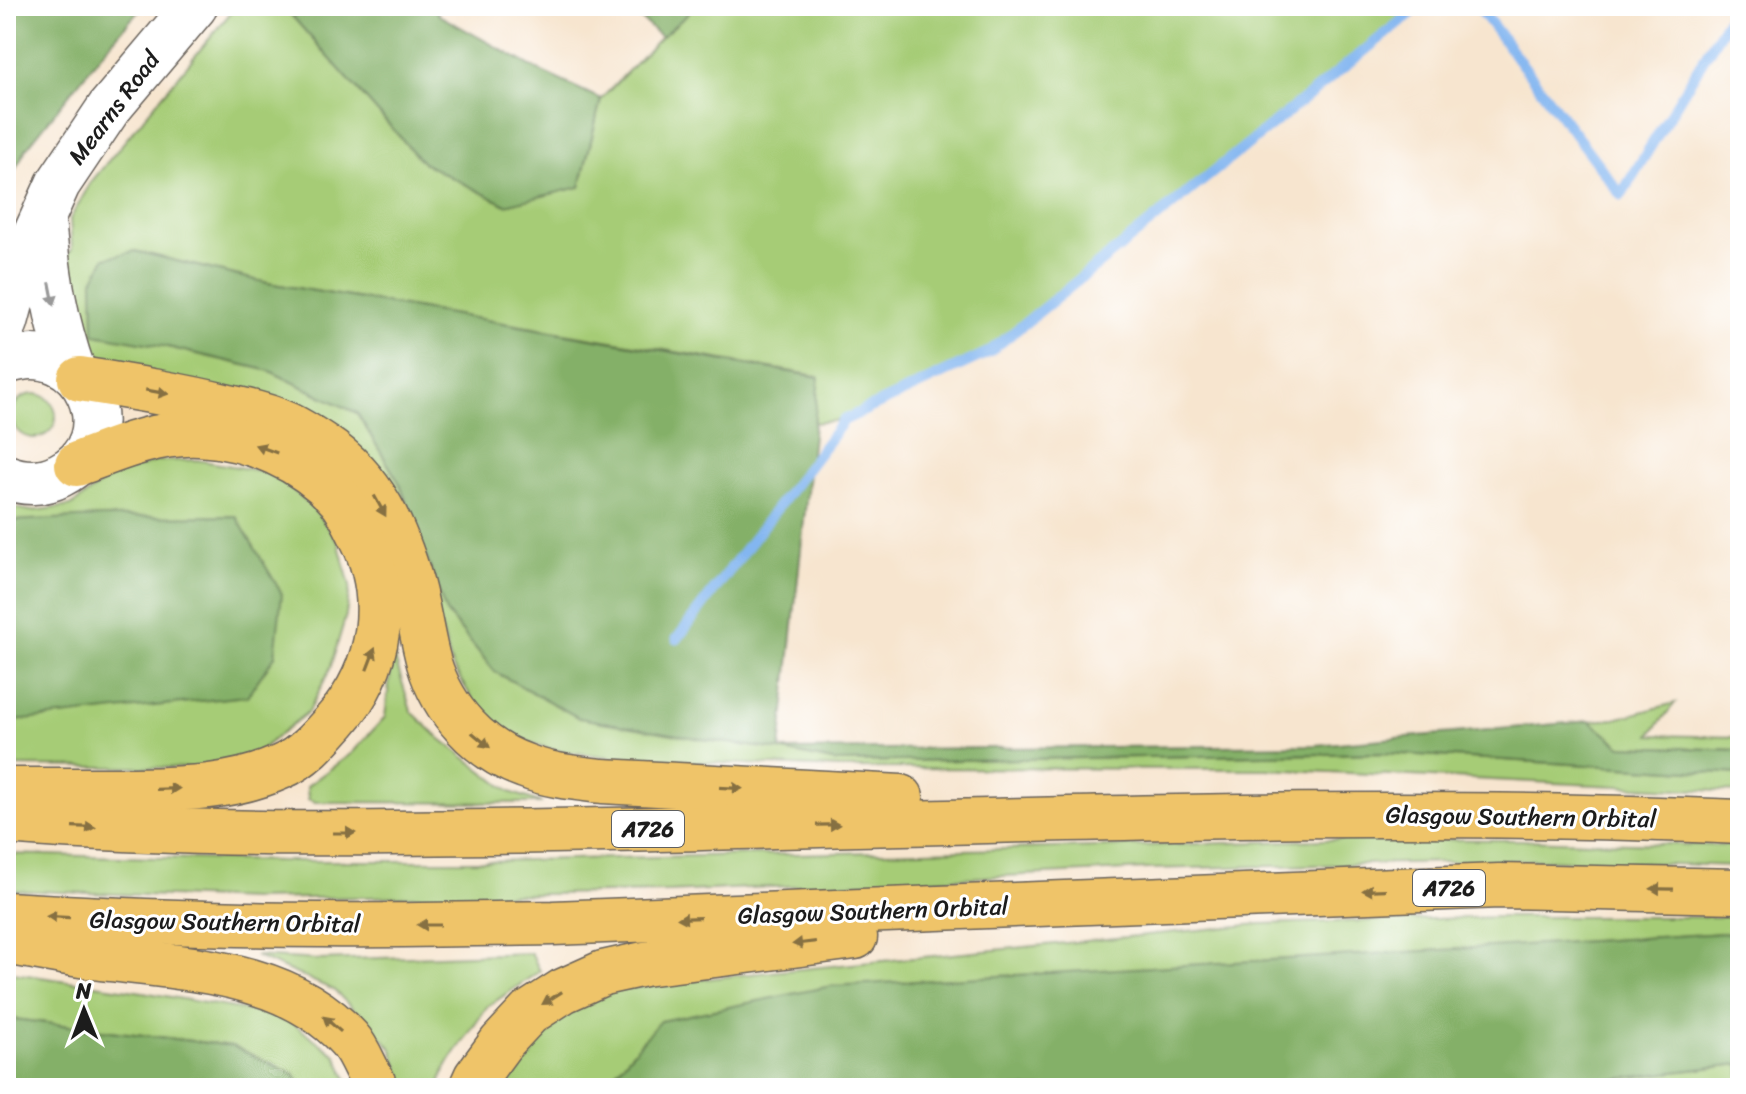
<svg xmlns="http://www.w3.org/2000/svg" width="1746" height="1094" font-family="Sriracha,sans-serif">
<style>
.green{fill:#a6cc76;stroke:#617449;stroke-width:2}
.forest{fill:#84b067;stroke:#506642;stroke-width:2}
.lines{fill:none;stroke-linecap:round;stroke-linejoin:round}
.stream{stroke:#83b6f0;stroke-width:11}
.tertiary-casing{stroke:#69625b;stroke-width:47}
.trunk-casing{stroke:#69625b;stroke-width:47}
.tertiary{stroke:#fff;stroke-width:44}
.trunk{stroke:#efc469;stroke-width:44}
.oneway{fill:#999}
.oneway2{fill:#867042}
.labels{text-anchor:middle;stroke-width:6;stroke-linejoin:round;paint-order:stroke}
.shield{fill:#fff;stroke:#606060;stroke-width:2}
.shield-label{font-size:22px;font-weight:bold;fill:#1c1c1c}
.street-label{font-size:24px;fill:#1c1c1c;stroke:#fff}
</style>
<rect width="100%" height="100%" fill="#fff"/>
<filter id="ink" filterUnits="userSpaceOnUse"><feTurbulence type="fractalNoise" baseFrequency=".0125" numOctaves="2"/><feDisplacementMap in="SourceGraphic" scale="16" xChannelSelector="R" yChannelSelector="G"/><feConvolveMatrix kernelMatrix="1 2 1 2 8 2 1 2 1" color-interpolation-filters="sRGB"/></filter>
<filter id="wash" filterUnits="userSpaceOnUse"><feTurbulence type="fractalNoise" baseFrequency=".006" numOctaves="4" result="noise"/><feDisplacementMap in="SourceGraphic" scale="32" xChannelSelector="R" yChannelSelector="G"/><feGaussianBlur stdDeviation="1.8" result="paint"/><feColorMatrix in="noise" values="0 0 0 0 0 0 0 0 0 0 0 0 0 0 0 0 0 1.4 0 .05"/><feComposite in="paint" operator="in"/></filter>
<g filter="url(#wash)">
<rect width="100%" height="100%" fill="#f7e5cf"/>
<!-- green -->
<g class="green">
<polygon points="236,6 283,6 423,163 580,187 601,99 661,37 688,14 694,6 1420,6 989,351 844,420 814,423 818,376 268,283 135,251 94,333 163,346 270,371 357,413 400,484 446,612 495,672 713,741 779,750 837,762 1385,753 1740,774 1740,792 1267,769 839,768 625,759 554,750 518,739 477,706 452,666 428,582 131,370 94,359 84,346 65,257 72,249 70,219 91,182"/>
<circle cx="34" cy="416" r="22"/>
<polygon points="197,460 272,473 312,506 338,541 350,586 346,615 330,669 309,711 250,758 205,768 6,766 6,506 31,511 71,506 112,476 157,461"/>
<polygon points="393,652 411,711 437,736 510,792 542,803 315,802 308,799 307,786 352,753 385,717"/>
<polygon points="1675,703 1650,735 1740,737 1740,750 1621,746 1590,721 1615,719"/>
<polygon points="1355,839 1520,840 1740,846 1740,866 1533,860 1148,869 668,892 252,899 6,890 6,854 282,861 482,861 1098,847"/>
<polygon points="1502,917 1740,917 1740,932 1194,966 660,1021 602,1088 492,1088 537,1030 609,991 739,975 1259,924"/>
<polygon points="531,953 540,971 487,1007 447,1065 438,1088 406,1088 391,1047 334,990 255,956 319,960"/>
<polygon points="6,972 143,992 284,1017 336,1055 351,1088 305,1088 293,1073 232,1046 6,1018"/>
<polygon points="1740,1064 1740,1088 1541,1088"/>
</g>
<!-- forest -->
<g class="forest">
<polygon points="6,6 143,6 107,47 26,149 6,187"/>
<polygon points="283,6 434,6 439,15 538,70 601,99 580,187 506,205 423,163"/>
<polygon points="626,6 694,6 688,14 661,37"/>
<polygon points="135,251 268,283 819,377 780,750 1315,745 1590,721 1621,746 1740,750 1740,774 1385,753 837,762 779,750 713,741 579,718 495,672 446,612 400,484 357,413 270,371 163,346 94,334 93,280 105,258"/>
<polygon points="236,516 282,594 275,656 247,696 6,722 6,521 100,517"/>
<polygon points="1740,932 1740,1064 1541,1088 602,1088 660,1021 831,986"/>
<polygon points="6,1018 232,1046 293,1074 305,1088 6,1088"/>
</g>
<g class="lines">
<!-- stream -->
<g class="stream">
<polyline points="1478,6 1621,195 1736,6"/>
<polyline points="677,639 844,420 989,352 1420,6"/>
</g>
</g>
</g>
<g filter="url(#ink)">
<g class="lines">
<!-- tertiary casing -->
<g class="tertiary-casing">
<g id="tertiary">
<path d="M43,219c5,56 12,101 31,154"/>
<polyline points="6,322 21,266 58,184 109,108 195,6"/>
<path d="M6,362c80,-29 123,79 54,113 -17,9 -36,9 -54,2"/>
</g>
</g>
<!-- trunk casing -->
<g class="trunk-casing">
<g id="trunk">
<path d="M80,379c50,8 100,16 149,28 19,4 40,9 58,17 12,6 25,14 37,22 50,33 72,84 88,140 7,26 10,52 17,77 14,47 50,87 96,103 25,10 51,12 77,15l299,16"/>
<path d="M6,790c40,0 81,0 121,0 53,-1 105,-1 154,-23 22,-9 40,-30 55,-47 46,-52 56,-124 24,-186 -6,-12 -12,-26 -21,-36 -36,-39 -88,-61 -140,-64 -44,-2 -82,15 -122,30"/>
<path d="M6,822c217,17 436,11 653,7 360,-8 721,-23 1081,-7"/>
<path d="M6,914c105,6 211,11 316,11 77,1 154,-1 231,-2l946,-37 241,5"/>
<path d="M6,942c34,6 69,13 103,17 83,10 180,13 240,80 10,11 16,29 24,43l1,6"/>
<polyline points="471,1088 476,1077 501,1043 529,1013 563,991 603,973 644,964 855,937"/>
</g>
</g>
<!-- tertiary -->
<use href="#tertiary" class="tertiary"/>
<!-- trunk -->
<use href="#trunk" class="trunk"/>
</g>
<!-- one-way arrows -->
<defs><path id="oneway-solid" d="M-6-.8H1V-3.2L6.5 0L1 3.2V.8H-6Z" transform="scale(2)"/></defs>
<use class="oneway" href="#oneway-solid" transform="translate(52 294) rotate(79)"/>
<g class="oneway2">
<use href="#oneway-solid" transform="translate(157 392) rotate(10)"/>
<use href="#oneway-solid" transform="translate(266 449) rotate(-160)"/>
<use href="#oneway-solid" transform="translate(380 506) rotate(61)"/>
<use href="#oneway-solid" transform="translate(371 659) rotate(-69)"/>
<use href="#oneway-solid" transform="translate(481 740) rotate(40)"/>
<use href="#oneway-solid" transform="translate(731 788) rotate(3)"/>
<use href="#oneway-solid" transform="translate(168 789) rotate(-2)"/>
<use href="#oneway-solid" transform="translate(828 825) rotate(-1)"/>
<use href="#oneway-solid" transform="translate(84 827) rotate(2)"/>
<use href="#oneway-solid" transform="translate(344 833)"/>
<use href="#oneway-solid" transform="translate(1662 889) rotate(-179)"/>
<use href="#oneway-solid" transform="translate(1374 890) rotate(178)"/>
<use href="#oneway-solid" transform="translate(58 917) rotate(-177)"/>
<use href="#oneway-solid" transform="translate(689 918) rotate(178)"/>
<use href="#oneway-solid" transform="translate(429 925) rotate(180)"/>
<use href="#oneway-solid" transform="translate(804 943) rotate(173)"/>
<use href="#oneway-solid" transform="translate(552 998) rotate(148)"/>
<use href="#oneway-solid" transform="translate(332 1024) rotate(-139)"/>
</g>
</g>
<g class="labels">
<!-- shield labels -->
<g class="shield">
<rect x="612" y="811" width="72" height="36" rx="6"/>
<rect x="1413" y="870" width="72" height="36" rx="6"/>
</g>
<g class="shield-label">
<text x="648" y="837">A726</text>
<text x="1449" y="896">A726</text>
</g>
<!-- street labels -->
<g class="street-label">
<text transform="translate(114 108) rotate(-53)" y="8">Mearns Road</text>
<text transform="translate(1521 817) rotate(1)" y="8">Glasgow Southern Orbital</text>
<text transform="translate(873 911) rotate(-2)" y="8">Glasgow Southern Orbital</text>
<text transform="translate(225 922) rotate(1)" y="8">Glasgow Southern Orbital</text>
</g>
</g>
<!-- margin -->
<rect width="1746" height="1094" fill="none" stroke="#fff" stroke-width="32"/>
<!-- north arrow -->
<g transform="translate(84 1010) rotate(359)" stroke="#ffffff" stroke-width="6" paint-order="stroke">
<path d="M0-6L14 30L0 20L-14 30Z" fill="#1c1c1c"/>
<text y="-12" font-size="22" font-weight="bold" text-anchor="middle" fill="#1c1c1c">N</text>
</g>
</svg>
